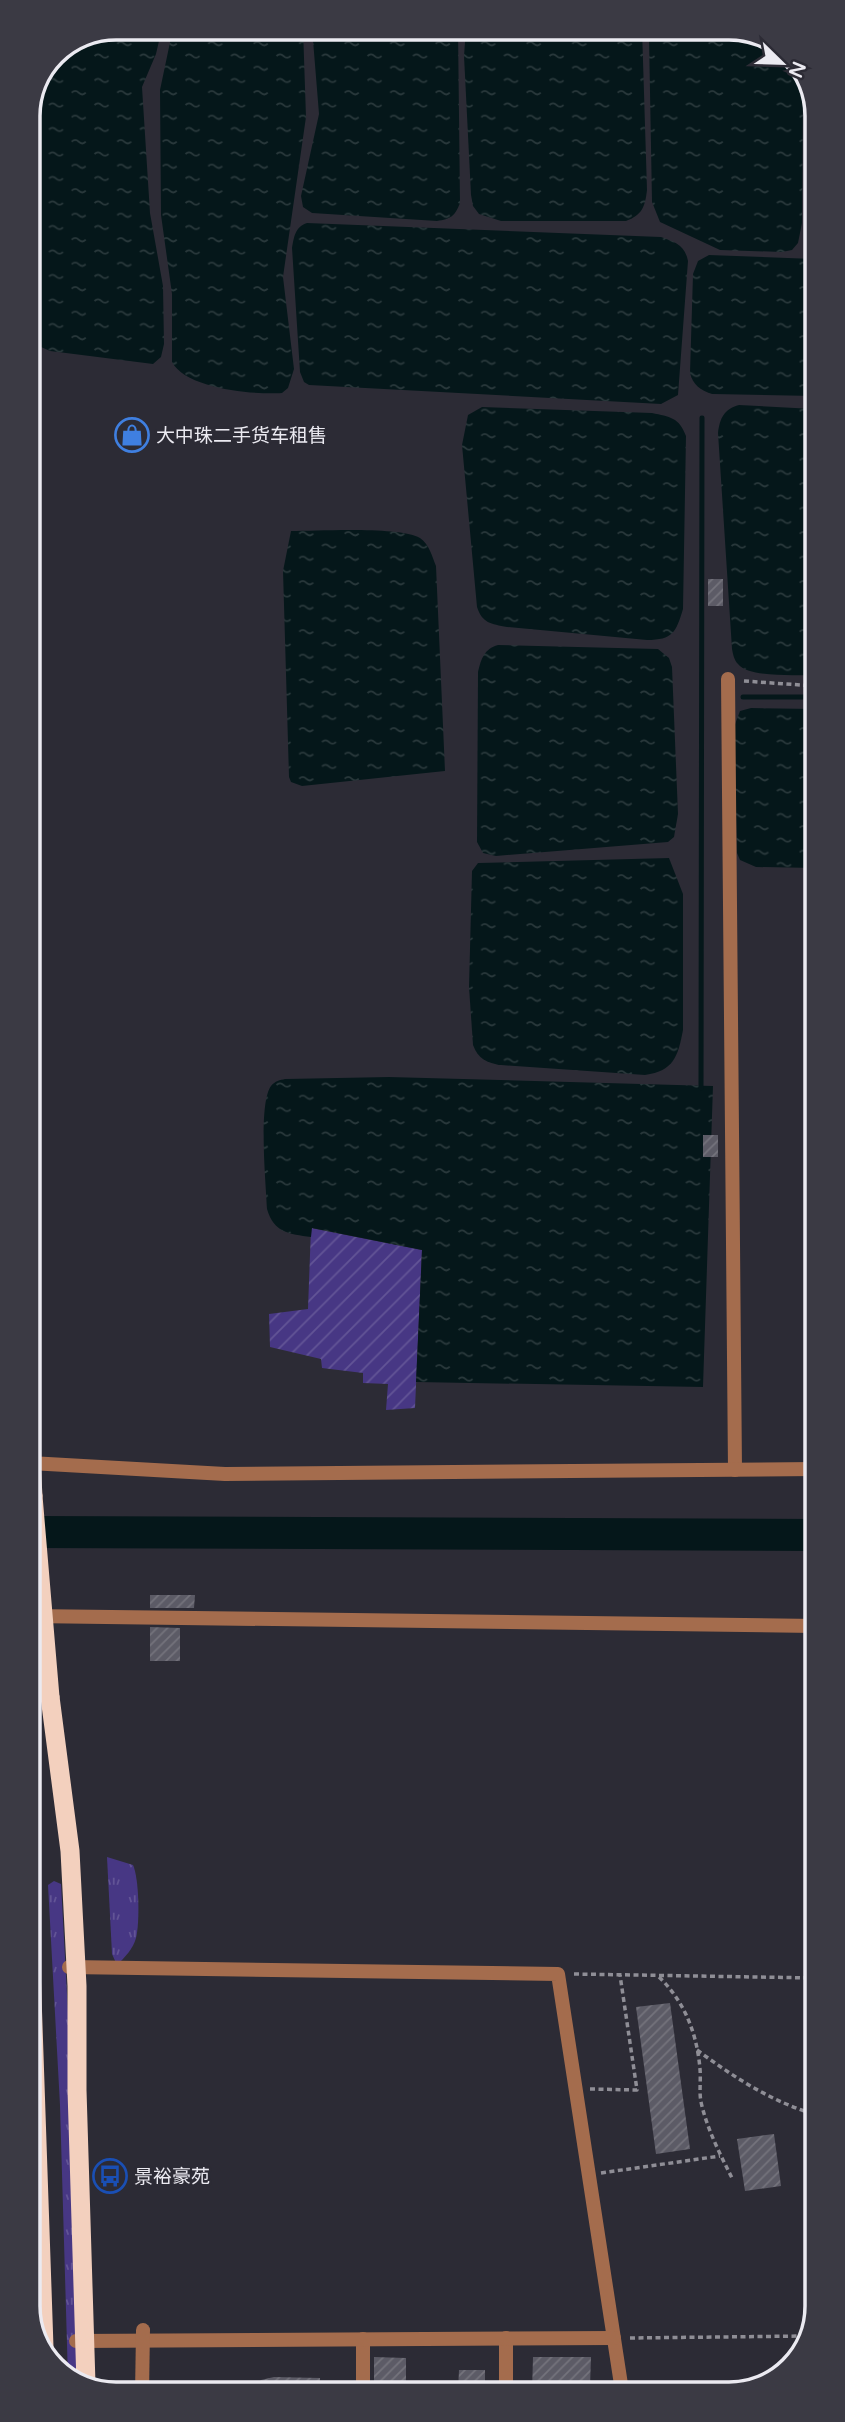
<svg xmlns="http://www.w3.org/2000/svg" width="845" height="2422" font-family="'Varela Round','Noto Sans SC',sans-serif">
<style>
.grass{fill:url(#grass-tufts)}
.garden{fill:url(#garden-furrows)}
.water{fill:url(#water-ripples)}
.lines{fill:none;stroke-linecap:round;stroke-linejoin:round}
.stream{stroke:#05171a;stroke-width:5}
.river{stroke:#05171a;stroke-width:32}
.building{fill:url(#building-hatch)}
.path{stroke:#8f8e96;stroke-width:3.5;stroke-dasharray:5 3.5;stroke-linecap:butt}
.minor{stroke:#a46c4d;stroke-width:14}
.tertiary{stroke:#a46c4d;stroke-width:14}
.trunk{stroke:#f3d0be;stroke-width:19}
.trunk-bridge{stroke:#f3d0be;stroke-width:19}
.labels{text-anchor:middle;stroke-width:5;stroke-linejoin:round;paint-order:stroke}
.poi-label{font-size:19px;fill:#ebeaf1;stroke:#2c2b35;text-anchor:start}
.rim{fill:none;stroke:#ebeaf1;stroke-width:3.5}
</style>
<defs>
<pattern id="grass-tufts" width="24" height="20" patternUnits="userSpaceOnUse" patternTransform="scale(1.75)"><rect width="24" height="20" fill="#473784"/><path d="M3 7l-1-3M5 7V3M7 7l1-3M15 17l-1-3M17 17v-4M19 17l1-3" fill="none" stroke="#625496"/></pattern>
<pattern id="garden-furrows" width="10" height="10" patternUnits="userSpaceOnUse" patternTransform="scale(1.75)"><rect width="10" height="10" fill="#473784"/><path d="M-1 1l2-2M0 10L10 0M9 11l2-2" fill="none" stroke="#625496"/></pattern>
<pattern id="water-ripples" width="26" height="14" patternUnits="userSpaceOnUse" patternTransform="scale(1.75)"><rect width="26" height="14" fill="#05171a"/><path d="M2 4q2-2 4 0t4 0M15 11q2-2 4 0t4 0" fill="none" stroke="#2a393c"/></pattern>
<pattern id="building-hatch" width="6" height="6" patternUnits="userSpaceOnUse" patternTransform="scale(1.75)"><rect width="6" height="6" fill="#5c5b66"/><path d="M-1 1l2-2M0 6l6-6M5 7l2-2" fill="none" stroke="#74737c"/></pattern>
</defs>
<rect width="100%" height="100%" fill="#2c2b35"/>
<!-- grass -->
<g class="grass">
<path d="M107,1857l26,8c6,13 7,57 3,73 -3,11 -11,19 -19,27l-5,-11z"/>
<polygon points="54,1881 61,1884 73,2105 81,2383 68,2378 60,2105 48,1885"/>
</g>
<!-- garden -->
<polygon class="garden" points="311,1228 422,1250 415,1408 386,1410 388,1384 363,1383 363,1373 322,1368 321,1359 270,1347 269,1314 308,1309"/>
<!-- water -->
<g class="water">
<polygon points="117,28 162,28 156,54 142,87 150,213 163,286 164,344 161,357 153,364 50,351 41,347 34,338 31,325 28,264 28,111 54,54"/>
<path d="M173,28h130l3,89 -23,160 11,92 -6,19 -6,5c-27,2 -96,-4 -110,-31v-68l-11,-79 -1,-125z"/>
<path d="M312,28h146l2,175c-5,13 -9,16 -23,18l-125,-8 -9,-6 -2,-11 18,-82z"/>
<path d="M466,28h176l5,162c-2,17 -5,25 -21,31h-125l-22,-7 -6,-8 -2,-11 -7,-139z"/>
<polygon points="651,28 735,28 786,50 803,76 802,223 798,243 792,250 782,252 720,250 660,222 652,202 649,37"/>
<polygon points="806,82 814,93 814,244 807,229"/>
<path d="M307,223l354,14c14,5 24,8 27,24l-10,134 -17,9 -352,-19 -5,-3 -4,-10 -8,-124c2,-11 3,-21 15,-25z"/>
<path d="M709,255l105,4v137l-102,-2c-12,-4 -19,-9 -22,-21l3,-99 5,-13z"/>
<path d="M739,405l75,4 1,266c-19,0 -66,3 -77,-11 -4,-4 -5,-10 -6,-15l-14,-216c2,-15 6,-24 21,-28z"/>
<path d="M482,407l170,6c18,4 27,4 34,23l-3,173c-7,23 -10,31 -36,31l-140,-13c-16,-3 -25,-4 -30,-20l-15,-162 6,-30z"/>
<path d="M291,531c27,0 108,-5 129,7 9,6 12,18 16,28l9,205 -143,15 -11,-4 -2,-5 -6,-206z"/>
<path d="M498,645l160,4 11,9 3,9 6,147 -4,23 -6,5 -172,14 -13,-3 -6,-11 1,-170c3,-13 6,-23 20,-27z"/>
<polygon points="751,708 815,709 815,868 756,867 740,860 737,853 734,727 740,711"/>
<path d="M669,858l14,36v136c-5,26 -9,41 -38,45l-144,-10c-14,-2 -23,-6 -28,-20l-4,-58 3,-116 6,-8z"/>
<path d="M389,1077l324,9 -10,301 -287,-5 6,-132 -110,-22 -1,9c-22,-3 -37,-4 -44,-28 -1,-25 -9,-105 4,-123 4,-5 9,-6 14,-7z"/>
</g>
<g class="lines">
<!-- stream -->
<g class="stream">
<polyline points="743,697 815,697"/>
<polyline points="701,1088 702,418"/>
</g>
<!-- river -->
<polyline class="river" points="30,1532 816,1535"/>
</g>
<!-- building -->
<g class="building">
<rect x="708" y="579" width="15" height="27"/>
<rect x="703" y="1135" width="15" height="22"/>
<polygon points="150,1595 195,1595 194,1608 150,1608"/>
<polygon points="150,1627 180,1628 180,1661 150,1661"/>
<polygon points="670,2003 690,2149 656,2154 636,2007"/>
<polygon points="774,2134 781,2186 745,2191 737,2139"/>
<polygon points="374,2357 406,2358 406,2392 374,2393"/>
<polygon points="533,2357 591,2357 590,2387 559,2386 559,2392 532,2392"/>
<polygon points="459,2370 485,2370 485,2392 458,2392"/>
<polygon points="274,2377 320,2378 320,2393 249,2393 261,2380"/>
</g>
<g class="lines">
<!-- path -->
<g class="path">
<polyline points="744,681 815,686"/>
<polyline points="574,1974 817,1978"/>
<path d="M659,1977c26,25 38,57 41,92 1,11 -1,23 1,33 6,27 19,52 31,76"/>
<path d="M697,2050c38,28 75,52 120,65"/>
<polyline points="590,2089 637,2090 620,1975"/>
<polyline points="601,2173 720,2156"/>
<polyline points="630,2338 806,2336"/>
</g>
<!-- minor -->
<g class="minor">
<polyline points="728,679 735,1470"/>
<polyline points="30,1616 816,1626"/>
<polyline points="69,1967 558,1974 622,2391"/>
<polyline points="506,2338 506,2392"/>
<polyline points="363,2339 363,2393"/>
<polyline points="76,2341 614,2338"/>
<polyline points="142,2394 143,2330"/>
</g>
<!-- tertiary -->
<polyline class="tertiary" points="30,1463 225,1474 816,1469"/>
<!-- trunk -->
<g class="trunk">
<polyline points="29,1044 31,1463 33,1496"/>
<polyline points="50,1697 70,1851 77,1986 77,2090 86,2384"/>
<polyline points="31,1967 44,2347"/>
</g>
<!-- trunk-bridge -->
<polyline class="trunk-bridge" points="33,1496 50,1697"/>
</g>
<!-- icons -->
<defs>
<g id="shop-ring" transform="scale(1.75)"><circle r="9.5" fill="#2c2b35" stroke="#3f7fe0" stroke-width="1.5"/><path d="M-5-2.5h2.3a2.7 3.5 0 0 1 5.4 0H5L5.5 6h-11ZM-1.5-2.5h3a1.5 2.3 0 0 0-3 0Z" fill="#3f7fe0"/></g>
<g id="bus-ring" transform="scale(1.75)"><circle r="9.5" fill="#2c2b35" stroke="#1a4fb4" stroke-width="1.5"/><path d="M-5-6H5V4H4V6H2V4H-2V6H-4V4H-5ZM-3.5-4V0h7V-4ZM-3.5 1.2v1.5H-2V1.2ZM2 1.2v1.5H3.5V1.2Z" fill="#1a4fb4"/></g>
</defs>
<g fill-rule="evenodd">
<use href="#shop-ring" x="132" y="435"/>
<use href="#bus-ring" x="110" y="2176"/>
</g>
<g class="labels">
<!-- poi labels -->
<g class="poi-label">
<text x="156" y="442">大中珠二手货车租售</text>
<text x="134" y="2183">景裕豪苑</text>
</g>
</g>
<!-- crop -->
<path d="M0 0H845V2422H0ZM116 40H729A76 76 0 0 1 805 116V2306A76 76 0 0 1 729 2382H116A76 76 0 0 1 40 2306V116A76 76 0 0 1 116 40Z" fill="#3b3a44" fill-rule="evenodd"/>
<path class="rim" d="M116 40H729A76 76 0 0 1 805 116V2306A76 76 0 0 1 729 2382H116A76 76 0 0 1 40 2306V116A76 76 0 0 1 116 40Z"/>
<!-- north arrow -->
<g transform="translate(782 63) rotate(113)" stroke="#2c2b35" stroke-width="5" paint-order="stroke">
<path d="M0-5L12 26L0 18L-12 26Z" fill="#ebeaf1"/>
<text y="-10" font-size="19" font-weight="bold" text-anchor="middle" fill="#ebeaf1">N</text>
</g>
</svg>
